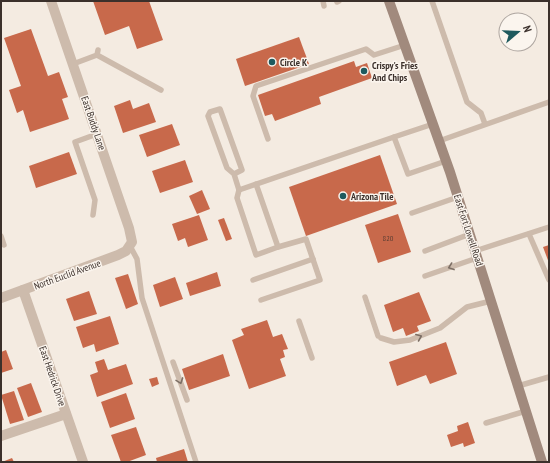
<svg xmlns="http://www.w3.org/2000/svg" width="550" height="463" font-family="'PT Sans Narrow',sans-serif">
<style>
.building{fill:#c8694b}
.lines{fill:none;stroke-linecap:round;stroke-linejoin:round}
.service{stroke:#cdbbac;stroke-width:5.5}
.minor{stroke:#cdbbac;stroke-width:10}
.secondary{stroke:#a18a7d;stroke-width:10}
.oneway{stroke:#7d6f65}
.poi-dot{fill:#1f5a5e;stroke:#fbf5ee;stroke-width:1.5}
.labels{text-anchor:middle;stroke-width:3;stroke-linejoin:round;paint-order:stroke}
.number-label{font-size:8px;fill:#5e3e33}
.poi-label{font-size:10px;font-weight:bold;fill:#3b302b;stroke:#fbf5ee;text-anchor:start}
.street-label{font-size:10px;fill:#3b302b;stroke:#fbf5ee}
</style>
<rect width="100%" height="100%" fill="#f4ebe1"/>
<!-- building -->
<g class="building">
<polygon points="93,1 149,1 163,40 137,49 129,26 105,35"/>
<polygon points="31,29 48,76 59,72 68,97 62,99 69,119 30,132 23,110 17,113 9,90 21,86 4,38"/>
<polygon points="299,37 309,64 245,86 236,59"/>
<polygon points="354,61 356,67 367,63 372,78 319,97 321,104 275,121 272,114 265,116 258,95"/>
<polygon points="130,100 133,109 149,103 156,122 123,133 114,106"/>
<polygon points="172,124 180,145 147,157 139,135"/>
<polygon points="69,152 77,174 36,188 29,166"/>
<polygon points="380,155 397,204 306,236 289,187"/>
<polygon points="185,160 193,182 160,193 152,171"/>
<polygon points="202,190 210,209 197,214 189,196"/>
<polygon points="398,214 411,252 378,263 365,225"/>
<polygon points="199,215 208,240 188,247 185,238 178,241 172,224"/>
<polygon points="224,218 232,239 226,241 218,220"/>
<polygon points="549,245 549,263 543,247"/>
<polygon points="217,272 221,286 190,296 186,283"/>
<polygon points="128,274 138,304 126,309 115,278"/>
<polygon points="175,277 183,299 160,307 153,285"/>
<polygon points="89,291 97,314 74,321 66,299"/>
<polygon points="419,292 431,321 417,326 419,331 406,336 403,328 393,332 384,305"/>
<polygon points="110,316 119,344 96,352 94,344 83,348 76,327"/>
<polygon points="267,320 273,337 282,334 288,349 283,350 285,357 280,359 286,376 249,389 232,340 244,335 241,329"/>
<polygon points="446,342 457,374 430,384 426,375 397,386 389,362"/>
<polygon points="6,350 13,369 1,373 1,352"/>
<polygon points="223,354 230,376 189,390 182,369"/>
<polygon points="104,359 108,370 126,364 133,384 97,397 90,375 98,372 95,362"/>
<polygon points="157,377 159,384 152,387 149,379"/>
<polygon points="31,383 42,412 28,417 17,388"/>
<polygon points="14,391 24,420 10,424 1,395"/>
<polygon points="126,393 135,419 110,428 101,402"/>
<polygon points="468,422 475,443 464,447 463,443 451,447 447,435 458,431 457,426"/>
<polygon points="136,427 146,455 127,462 121,462 111,435"/>
<polygon points="184,449 188,462 157,462 156,458"/>
<polygon points="12,458 14,462 2,462"/>
</g>
<g class="lines">
<!-- service -->
<g class="service">
<polyline points="323,1 324,6"/>
<polyline points="432,1 467,102 481,113 485,124"/>
<polyline points="337,2 339,1"/>
<polyline points="97,55 161,90"/>
<polyline points="73,64 97,55 98,50"/>
<polyline points="394,137 433,124"/>
<polyline points="268,139 253,96 256,86 366,49 374,55 405,45"/>
<polyline points="439,141 549,102"/>
<polyline points="234,174 227,168 208,116 210,112 220,109 242,170 234,174 239,190 394,137 408,174 446,161"/>
<polyline points="239,190 237,198 256,255 278,247 256,184"/>
<polyline points="412,213 458,197"/>
<polyline points="93,215 95,200 75,142 97,134"/>
<polyline points="529,234 549,280"/>
<polyline points="1,236 4,245"/>
<polyline points="130,246 137,259 142,298 196,462"/>
<polyline points="425,251 470,234"/>
<polyline points="475,251 549,227"/>
<polyline points="425,276 477,258"/>
<polyline points="253,280 313,259"/>
<polyline points="365,297 378,336"/>
<polyline points="261,300 320,280 306,239 278,247"/>
<polyline points="299,321 312,358"/>
<polyline points="381,338 394,342 410,340 440,328 467,307 491,301"/>
<polyline points="173,362 187,400"/>
<polyline points="518,386 549,377"/>
<polyline points="486,423 526,411"/>
</g>
<!-- minor -->
<g class="minor">
<polyline points="23,290 83,462"/>
<polyline points="1,298 118,255 126,251 132,242 129,228 51,1"/>
<polyline points="1,436 66,414"/>
</g>
<!-- secondary -->
<polyline class="secondary" points="389,1 450,172 542,462"/>
</g>
<!-- one-way arrows -->
<defs><path id="oneway-chevron" d="M-2-3.5L2.5 0L-2 3.5" fill="none" stroke-width="1.6" stroke-linecap="round" stroke-linejoin="round"/></defs>
<g class="oneway">
<use href="#oneway-chevron" transform="translate(451 267) rotate(160)"/>
<use href="#oneway-chevron" transform="translate(419 337) rotate(-22)"/>
<use href="#oneway-chevron" transform="translate(180 381) rotate(70)"/>
</g>
<!-- markers -->
<g class="poi-dot">
<circle cx="272" cy="62" r="4"/>
<circle cx="364" cy="71" r="4"/>
<circle cx="343" cy="196" r="4"/>
</g>
<g class="labels">
<!-- number labels -->
<g class="number-label">
<text x="388" y="241">820</text>
</g>
<!-- poi labels -->
<g class="poi-label">
<text x="280" y="66">Circle K</text>
<text x="372" y="69">Crispy's Fries<tspan x="372" dy="12">And Chips</tspan></text>
<text x="351" y="200">Arizona Tile</text>
</g>
<!-- street labels -->
<g class="street-label">
<text transform="translate(94 123) rotate(71)" y="4">East Buddy Lane</text>
<text transform="translate(469 230) rotate(72)" y="4">East Fort Lowell Road</text>
<text transform="translate(67 274) rotate(-20)" y="4">North Euclid Avenue</text>
<text transform="translate(53 376) rotate(71)" y="4">East Hedrick Drive</text>
</g>
</g>
<!-- border -->
<rect width="550" height="463" fill="none" stroke="#3b302b" stroke-width="4"/>
<!-- north arrow -->
<g transform="translate(518 32) rotate(71)"><circle r="19" fill="#fbf5ee" stroke="#aea6a0"/>
<path d="M0-3L7 15L0 10L-7 15Z" fill="#1f5a5e"/>
<text y="-6" font-size="11" font-weight="bold" text-anchor="middle" fill="#3b302b">N</text>
</g>
</svg>
